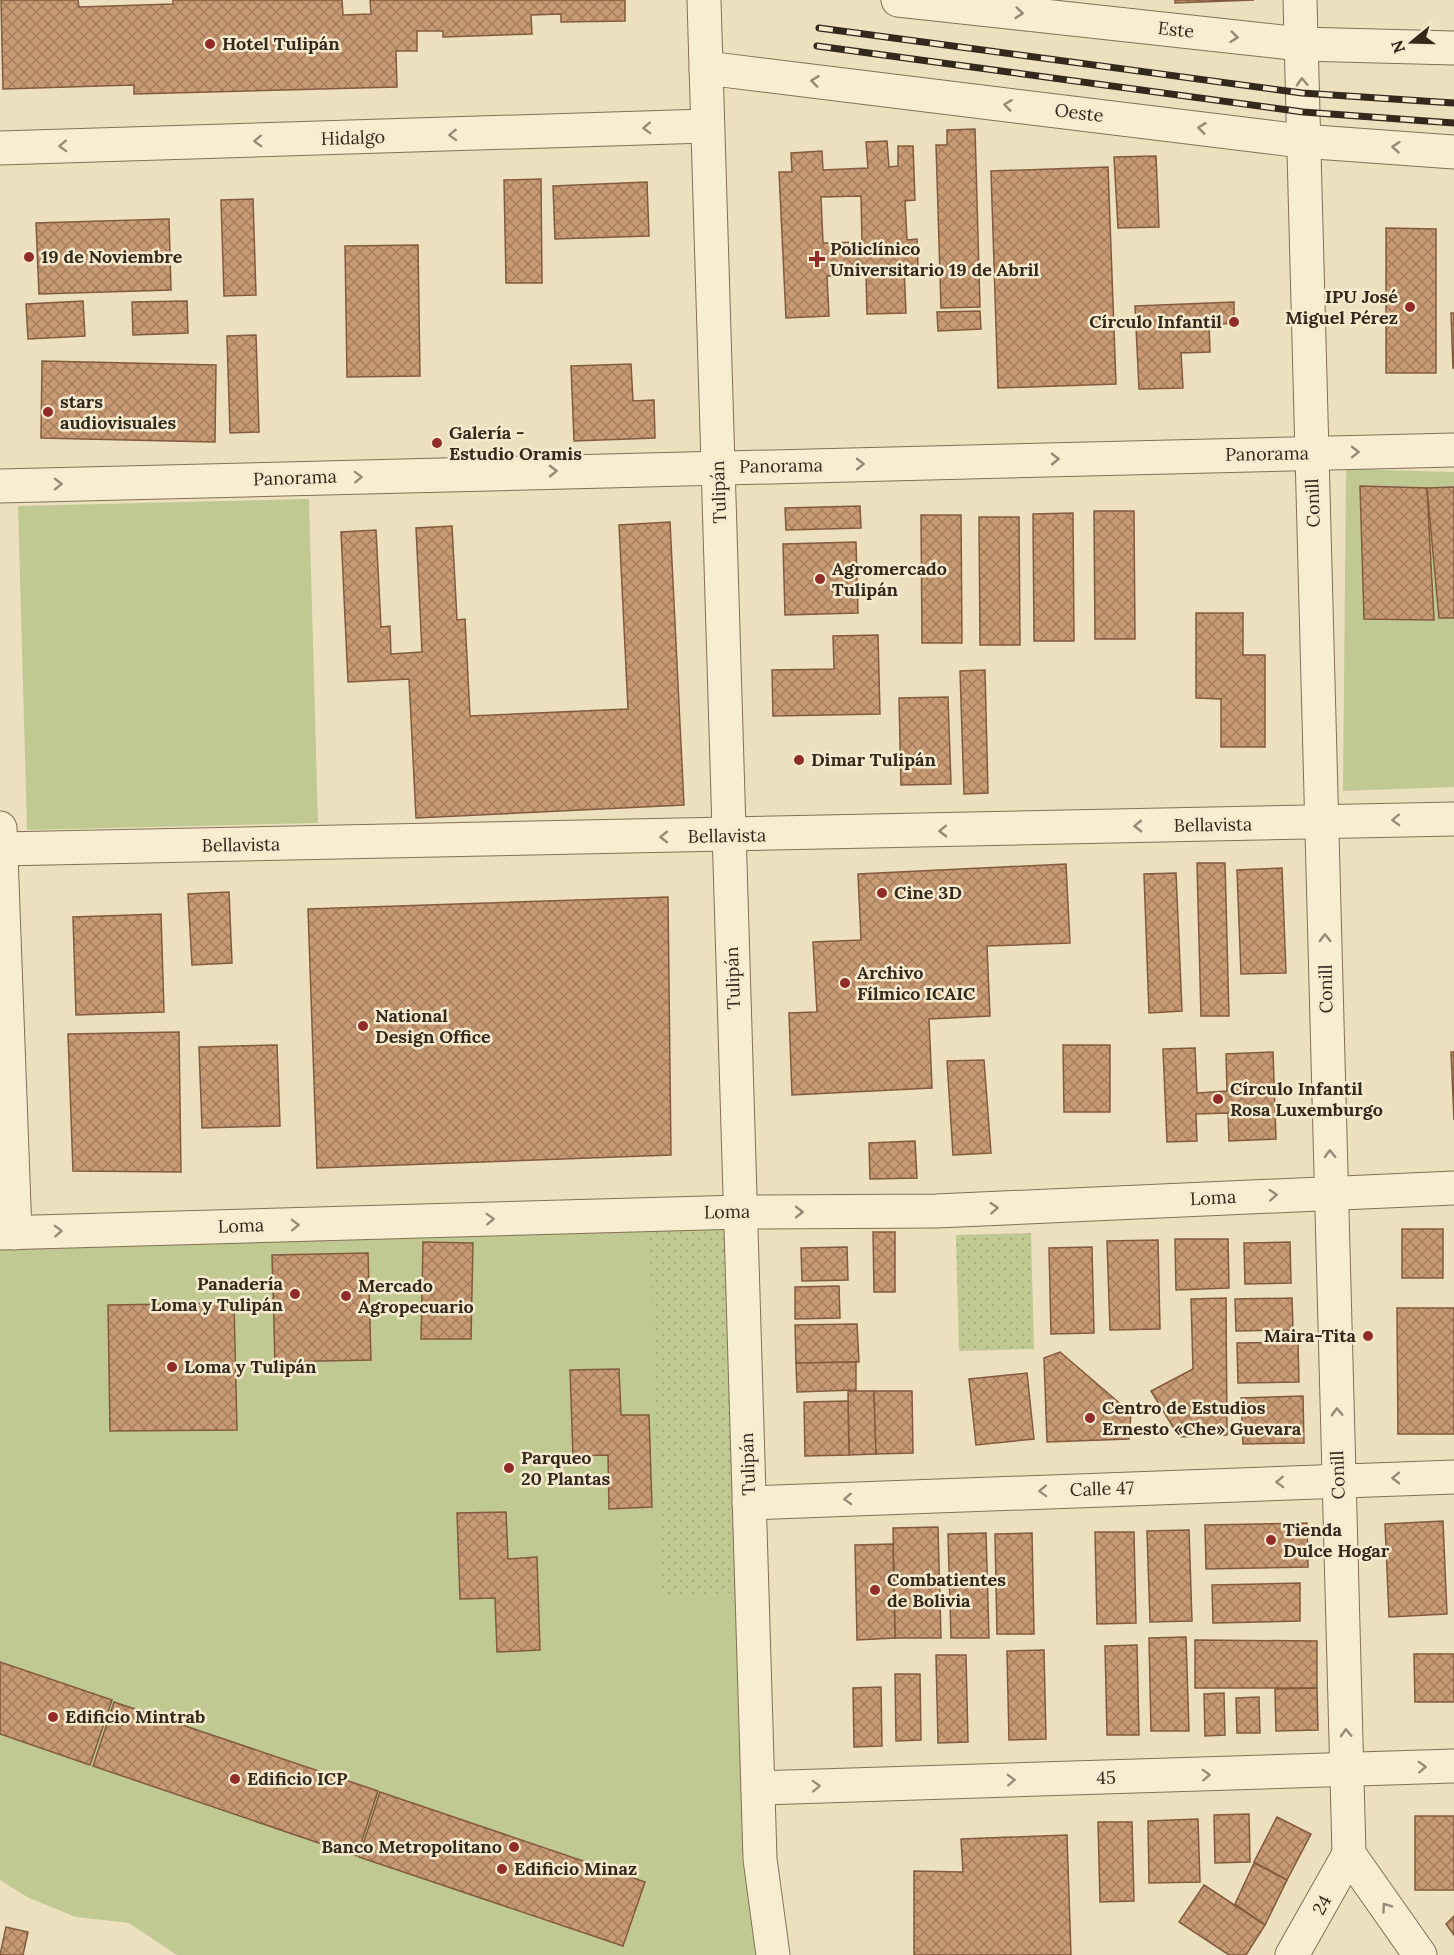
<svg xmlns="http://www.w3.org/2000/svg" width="1454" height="1955" font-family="Lora,serif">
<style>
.grass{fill:#c1c992}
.park{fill:url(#park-dots)}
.building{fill:url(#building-cross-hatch);stroke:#825b3e;stroke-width:1.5;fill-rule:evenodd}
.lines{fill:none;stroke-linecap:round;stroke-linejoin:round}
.minor-casing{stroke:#837057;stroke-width:35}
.minor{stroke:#f7edd0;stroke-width:33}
.rail-casing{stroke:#33281c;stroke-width:7}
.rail{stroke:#f4eacd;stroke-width:4.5;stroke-dasharray:14;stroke-linecap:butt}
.oneway{stroke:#958a76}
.poi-dot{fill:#912c29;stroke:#f4eacd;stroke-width:2}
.labels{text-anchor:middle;stroke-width:5;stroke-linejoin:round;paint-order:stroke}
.street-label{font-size:18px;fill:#33281c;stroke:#f4eacd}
.poi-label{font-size:18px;font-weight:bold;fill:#33281c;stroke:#f4eacd;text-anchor:start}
</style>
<defs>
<pattern id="park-dots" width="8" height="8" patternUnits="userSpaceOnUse" patternTransform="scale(1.5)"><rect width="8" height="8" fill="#c1c992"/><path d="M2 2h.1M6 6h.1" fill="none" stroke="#a6ad7d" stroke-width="1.8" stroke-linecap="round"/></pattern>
<pattern id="building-cross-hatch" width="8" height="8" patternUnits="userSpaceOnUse" patternTransform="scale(1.5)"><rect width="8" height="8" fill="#c99b74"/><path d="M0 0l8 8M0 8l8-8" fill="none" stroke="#a47e5e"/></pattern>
</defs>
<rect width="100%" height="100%" fill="#ece0be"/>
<!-- grass -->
<g class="grass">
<polygon points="1346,469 1454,472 1454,787 1343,791"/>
<polygon points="309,499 318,823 27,830 18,506"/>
<polygon points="741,1212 773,1955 177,1955 129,1923 76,1917 29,1898 0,1880 0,1233"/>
</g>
<!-- park -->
<g class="park">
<polygon points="726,1229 739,1593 662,1595 649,1232"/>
<polygon points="1031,1233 1034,1349 959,1351 956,1235"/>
</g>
<!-- building -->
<g class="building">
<polygon points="1,0 78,0 79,7 173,4 173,0 342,0 343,15 371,14 370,0 625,0 625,21 561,22 561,14 531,15 532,34 443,37 443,31 417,31 417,51 396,51 397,87 134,94 134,85 3,89"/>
<polygon points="1175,0 1254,0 1175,3"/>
<polygon points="975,129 980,307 941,308 936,145 947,145 947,130"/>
<path d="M887,141l2,26 9,-1v-20h15l2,54 -10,1 2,39 10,-1 1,28h-14l2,46 -39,1 -1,-39 -39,1 2,40 -43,2 -7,-146h13l-1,-19 31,-2 1,19 45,-2 -2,-26zM861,196l1,46 -39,1 -2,-46z"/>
<polygon points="1156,156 1159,227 1118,228 1114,157"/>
<polygon points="1108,167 1116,384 998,388 991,171"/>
<polygon points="541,179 542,283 506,283 504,180"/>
<polygon points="647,182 649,236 555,239 553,186"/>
<polygon points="253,199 256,295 224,296 221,200"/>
<polygon points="169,219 171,290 39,294 36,223"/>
<polygon points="1386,228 1436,229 1436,373 1386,373"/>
<polygon points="418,245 420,376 347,377 345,246"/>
<polygon points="83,301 85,336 28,339 26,304"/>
<polygon points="187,301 188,333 133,335 132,302"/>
<polygon points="1234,302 1234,323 1209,325 1210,352 1181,353 1183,388 1139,389 1135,306"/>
<polygon points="980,311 981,329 938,331 937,312"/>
<polygon points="1451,313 1454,313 1454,368 1453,368"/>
<polygon points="256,335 259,432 230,433 227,336"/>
<polygon points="42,361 216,365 215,442 41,438"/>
<polygon points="631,364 633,401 654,400 655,438 574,441 571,366"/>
<polygon points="1360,486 1427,488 1434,620 1364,619"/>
<polygon points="1454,487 1454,618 1439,618 1427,488"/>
<polygon points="860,506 861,528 786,530 785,508"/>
<polygon points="1094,511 1134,511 1135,639 1095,639"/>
<polygon points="1073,513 1074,641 1034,641 1033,514"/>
<polygon points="921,515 961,515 962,643 922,643"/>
<polygon points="979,517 1019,517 1020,645 980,645"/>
<polygon points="670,522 684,805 416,818 409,679 348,682 341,532 376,530 381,627 390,626 391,654 422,652 416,528 452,526 457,620 465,619 470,716 628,709 619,525"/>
<polygon points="856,542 858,613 785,615 783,544"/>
<polygon points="1196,613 1243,613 1243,655 1265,655 1265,747 1221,747 1221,699 1196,698"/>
<polygon points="878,635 880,714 773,716 772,670 834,669 833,636"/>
<polygon points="985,670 988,793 964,794 960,671"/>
<polygon points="948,697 951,784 901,785 899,698"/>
<polygon points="1197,863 1225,863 1229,1016 1201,1016"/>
<polygon points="1066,864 1070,943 987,946 990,1016 929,1019 932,1088 792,1095 789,1013 817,1012 813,942 861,940 858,874"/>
<polygon points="1282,868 1286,973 1241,974 1237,870"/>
<polygon points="1176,873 1182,1011 1149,1013 1144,874"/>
<polygon points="229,892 232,963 192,965 188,894"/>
<polygon points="668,897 671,1155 317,1168 308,909"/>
<polygon points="161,914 164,1012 76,1015 73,917"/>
<polygon points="179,1032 181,1172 73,1171 68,1034"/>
<polygon points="277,1045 280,1126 202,1128 199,1047"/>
<polygon points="1063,1045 1110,1045 1110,1112 1064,1112"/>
<polygon points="1195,1048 1197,1093 1227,1091 1226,1054 1273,1052 1276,1139 1229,1141 1228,1113 1196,1114 1197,1141 1167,1142 1163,1049"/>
<polygon points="1451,1052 1454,1052 1454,1120"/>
<polygon points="984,1060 991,1153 953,1155 947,1061"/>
<polygon points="915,1141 917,1178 870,1179 869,1143"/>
<rect x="1402" y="1229" width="41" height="49"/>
<polygon points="873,1232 895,1232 895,1292 874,1292"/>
<polygon points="1175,1239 1228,1239 1229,1288 1176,1290"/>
<polygon points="1158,1240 1160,1329 1110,1330 1107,1241"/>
<polygon points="423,1242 473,1243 471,1339 421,1339"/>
<polygon points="1290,1242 1291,1283 1245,1284 1244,1243"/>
<polygon points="847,1247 848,1280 802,1281 801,1248"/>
<polygon points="1092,1247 1094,1333 1051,1334 1049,1248"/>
<polygon points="368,1253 371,1360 275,1362 272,1255"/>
<polygon points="839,1286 840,1318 795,1319 795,1287"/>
<polygon points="1226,1298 1227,1435 1179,1437 1151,1391 1193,1369 1191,1299"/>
<polygon points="1292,1298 1293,1330 1236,1331 1235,1299"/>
<polygon points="234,1303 237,1430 110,1431 108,1305"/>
<polygon points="1397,1308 1454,1308 1454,1434 1398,1434"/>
<polygon points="857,1324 859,1362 796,1363 795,1325"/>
<polygon points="1298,1342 1299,1382 1238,1383 1237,1343"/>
<polygon points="1060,1352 1131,1413 1129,1439 1047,1442 1044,1358"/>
<polygon points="856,1362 856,1390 797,1392 796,1363"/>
<polygon points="619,1369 621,1415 649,1415 652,1507 609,1509 608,1455 573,1456 570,1370"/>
<polygon points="1027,1373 1034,1439 976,1445 969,1379"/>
<polygon points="848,1391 874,1391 876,1454 849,1455"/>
<polygon points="874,1391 912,1391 913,1453 876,1454"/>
<polygon points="1303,1396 1304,1443 1243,1444 1241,1398"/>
<polygon points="848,1401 849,1455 805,1456 804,1402"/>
<polygon points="506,1512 508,1559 537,1557 540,1650 497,1652 495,1598 460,1599 457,1513"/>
<polygon points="1443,1521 1447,1614 1389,1617 1385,1524"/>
<polygon points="1307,1523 1308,1567 1206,1569 1205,1525"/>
<polygon points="938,1527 941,1638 895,1638 893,1528"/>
<polygon points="1189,1530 1192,1621 1150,1622 1147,1531"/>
<polygon points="1095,1532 1134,1532 1136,1623 1097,1624"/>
<polygon points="986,1533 989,1638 951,1638 948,1534"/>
<polygon points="1032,1533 1034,1634 997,1634 995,1534"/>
<polygon points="893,1544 895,1638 857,1640 855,1545"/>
<polygon points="1300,1583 1300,1621 1213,1623 1212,1585"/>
<polygon points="1186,1637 1189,1731 1151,1731 1149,1638"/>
<polygon points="1195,1640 1317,1641 1317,1688 1195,1688"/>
<polygon points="1137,1645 1139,1735 1107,1735 1105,1646"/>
<polygon points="1044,1650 1046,1739 1009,1740 1007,1651"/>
<polygon points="1414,1654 1454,1654 1454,1702 1415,1702"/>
<polygon points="936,1655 966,1655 968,1742 938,1743"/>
<polygon points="0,1662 112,1700 90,1765 0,1734"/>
<polygon points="895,1674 920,1674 921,1740 896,1741"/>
<polygon points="881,1687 882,1746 854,1747 853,1688"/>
<polygon points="1317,1688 1318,1730 1276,1731 1275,1689"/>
<polygon points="1224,1693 1225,1735 1205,1736 1204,1694"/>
<polygon points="1259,1697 1260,1733 1237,1733 1236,1698"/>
<polygon points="114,1702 378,1791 357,1856 93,1766"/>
<polygon points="380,1792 645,1882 623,1946 359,1857"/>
<polygon points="1249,1814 1250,1862 1215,1863 1214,1815"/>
<rect x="1415" y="1816" width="39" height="74"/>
<polygon points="1277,1817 1311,1834 1287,1880 1254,1862"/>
<polygon points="1198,1819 1200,1882 1149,1883 1148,1821"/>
<polygon points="1098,1822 1132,1822 1134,1901 1100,1902"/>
<polygon points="1067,1835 1071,1955 914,1955 914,1871 963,1872 961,1839"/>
<polygon points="1254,1863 1287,1880 1265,1925 1235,1904"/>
<polygon points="1204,1885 1265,1925 1246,1955 1229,1955 1179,1922"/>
<polygon points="1454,1916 1454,1935 1446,1924"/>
<polygon points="6,1927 28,1932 23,1955 0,1955"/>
</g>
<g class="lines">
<!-- minor casing -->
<g class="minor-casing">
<g id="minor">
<polyline points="704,0 760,1859 773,1955"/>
<polyline points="898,0 1300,44 1454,48"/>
<polyline points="1300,0 1349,1854 1420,1955"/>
<polyline points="706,68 1301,141 1454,152"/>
<polyline points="0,148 706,126"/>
<polyline points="0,486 1454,450"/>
<polyline points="0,828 15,1233"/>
<polyline points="0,849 1454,819"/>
<polyline points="0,1233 741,1212 936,1211 1454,1188"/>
<polyline points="749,1503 1454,1477"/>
<polyline points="758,1788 1454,1766"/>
<polyline points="1292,1955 1349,1854"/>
</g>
</g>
<!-- minor -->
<use href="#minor" class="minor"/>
<!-- rail casing -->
<g class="rail-casing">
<g id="rail">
<polyline points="819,28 1302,93 1454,103"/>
<polyline points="817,46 1303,112 1454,123"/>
</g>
</g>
<!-- rail -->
<use href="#rail" class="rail"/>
</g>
<!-- one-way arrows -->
<defs><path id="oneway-chevron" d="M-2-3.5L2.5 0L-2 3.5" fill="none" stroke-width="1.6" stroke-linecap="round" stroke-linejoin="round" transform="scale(1.5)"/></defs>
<g class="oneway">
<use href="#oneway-chevron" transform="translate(1019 13) rotate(6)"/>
<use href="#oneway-chevron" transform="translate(1234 37) rotate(6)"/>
<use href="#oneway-chevron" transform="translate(815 81) rotate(-173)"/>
<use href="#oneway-chevron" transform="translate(1302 82) rotate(-92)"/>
<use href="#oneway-chevron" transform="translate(1008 105) rotate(-173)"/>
<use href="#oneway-chevron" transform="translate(647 128) rotate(178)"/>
<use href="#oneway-chevron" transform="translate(1202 128) rotate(-173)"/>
<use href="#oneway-chevron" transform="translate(453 135) rotate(178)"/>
<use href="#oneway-chevron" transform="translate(258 141) rotate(178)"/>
<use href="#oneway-chevron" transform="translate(63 146) rotate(178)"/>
<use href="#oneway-chevron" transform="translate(1396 147) rotate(-176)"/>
<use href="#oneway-chevron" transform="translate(1355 452) rotate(-1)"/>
<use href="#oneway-chevron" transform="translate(1055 459) rotate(-1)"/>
<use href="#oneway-chevron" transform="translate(860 464) rotate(-1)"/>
<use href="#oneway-chevron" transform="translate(553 471) rotate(-1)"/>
<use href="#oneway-chevron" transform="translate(358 477) rotate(-2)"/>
<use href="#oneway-chevron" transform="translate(58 484) rotate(-1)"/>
<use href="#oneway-chevron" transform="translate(1396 820) rotate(178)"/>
<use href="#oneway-chevron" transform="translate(1138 826) rotate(179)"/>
<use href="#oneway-chevron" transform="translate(943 831) rotate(179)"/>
<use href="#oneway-chevron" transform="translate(664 837) rotate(179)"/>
<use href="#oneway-chevron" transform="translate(1325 938) rotate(-91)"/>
<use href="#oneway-chevron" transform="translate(1330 1154) rotate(-91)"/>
<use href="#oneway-chevron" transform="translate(1273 1195) rotate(-3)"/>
<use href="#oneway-chevron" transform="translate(994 1208) rotate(-3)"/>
<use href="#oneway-chevron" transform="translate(799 1212)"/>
<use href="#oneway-chevron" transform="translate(490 1219) rotate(-2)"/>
<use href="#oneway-chevron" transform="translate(295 1225) rotate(-2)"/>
<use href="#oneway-chevron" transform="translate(58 1231) rotate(-2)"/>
<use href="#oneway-chevron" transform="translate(1337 1412) rotate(-92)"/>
<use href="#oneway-chevron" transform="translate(1396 1478) rotate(179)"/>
<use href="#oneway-chevron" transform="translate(1280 1482) rotate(178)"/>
<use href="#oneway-chevron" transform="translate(1043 1491) rotate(178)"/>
<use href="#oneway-chevron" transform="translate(848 1499) rotate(178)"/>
<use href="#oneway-chevron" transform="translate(1346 1733) rotate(-92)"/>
<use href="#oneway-chevron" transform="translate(1422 1767) rotate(-2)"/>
<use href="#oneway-chevron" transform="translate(1206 1775) rotate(-2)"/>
<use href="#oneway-chevron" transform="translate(1011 1780) rotate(-2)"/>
<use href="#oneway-chevron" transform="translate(816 1786) rotate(-2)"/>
<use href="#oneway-chevron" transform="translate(1386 1907) rotate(-125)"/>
</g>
<!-- markers -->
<g class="poi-dot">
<circle cx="210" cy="44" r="6"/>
<circle cx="29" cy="257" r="6"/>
<path d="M814 250h6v6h6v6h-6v6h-6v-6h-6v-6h6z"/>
<circle cx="1410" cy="307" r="6"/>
<circle cx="1234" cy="322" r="6"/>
<circle cx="48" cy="412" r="6"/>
<circle cx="437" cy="443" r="6"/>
<circle cx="820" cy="579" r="6"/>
<circle cx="799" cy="760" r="6"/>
<circle cx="882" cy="893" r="6"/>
<circle cx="845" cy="983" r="6"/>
<circle cx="363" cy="1026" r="6"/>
<circle cx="1218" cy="1099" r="6"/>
<circle cx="295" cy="1294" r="6"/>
<circle cx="346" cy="1296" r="6"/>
<circle cx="1368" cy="1336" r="6"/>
<circle cx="172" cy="1367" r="6"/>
<circle cx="1090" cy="1418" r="6"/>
<circle cx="509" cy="1468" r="6"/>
<circle cx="1271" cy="1540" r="6"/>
<circle cx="875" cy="1590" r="6"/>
<circle cx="53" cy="1717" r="6"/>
<circle cx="235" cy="1779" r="6"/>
<circle cx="514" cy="1847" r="6"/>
<circle cx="502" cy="1869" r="6"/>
</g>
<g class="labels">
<!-- street labels -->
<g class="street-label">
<text transform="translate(1176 30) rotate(6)" y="6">Este</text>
<text transform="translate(1079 113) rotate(7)" y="6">Oeste</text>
<text transform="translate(353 138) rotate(-2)" y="6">Hidalgo</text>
<text transform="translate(1267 454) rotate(-1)" y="6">Panorama</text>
<text transform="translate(781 466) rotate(-1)" y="6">Panorama</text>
<text transform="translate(295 478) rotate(-2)" y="6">Panorama</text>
<text transform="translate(719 492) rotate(-92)" y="6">Tulipán</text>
<text transform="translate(1313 503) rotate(-92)" y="6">Conill</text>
<text transform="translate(1213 825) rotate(-1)" y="6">Bellavista</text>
<text transform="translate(727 836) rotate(-1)" y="6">Bellavista</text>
<text transform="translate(241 845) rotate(-1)" y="6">Bellavista</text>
<text transform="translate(733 978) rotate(-92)" y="6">Tulipán</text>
<text transform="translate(1326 989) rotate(-91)" y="6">Conill</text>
<text transform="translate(1213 1198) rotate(-3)" y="6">Loma</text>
<text transform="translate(727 1212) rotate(-1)" y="6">Loma</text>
<text transform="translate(241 1226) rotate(-2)" y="6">Loma</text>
<text transform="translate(748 1464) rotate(-92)" y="6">Tulipán</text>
<text transform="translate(1338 1475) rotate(-92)" y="6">Conill</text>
<text transform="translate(1102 1489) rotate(-2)" y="6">Calle 47</text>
<text transform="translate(1106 1778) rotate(-2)" y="6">45</text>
<text transform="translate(1322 1905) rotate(-62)" y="6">24</text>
</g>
<!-- poi labels -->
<g class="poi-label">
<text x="222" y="50">Hotel Tulipán</text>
<text x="830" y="255">Policlínico<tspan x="830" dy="21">Universitario 19 de Abril</tspan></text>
<text x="41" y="263">19 de Noviembre</text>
<text x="1398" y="303" text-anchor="end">IPU José<tspan x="1398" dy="21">Miguel Pérez</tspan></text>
<text x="1222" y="328" text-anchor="end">Círculo Infantil</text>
<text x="60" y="408">stars<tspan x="60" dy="21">audiovisuales</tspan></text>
<text x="449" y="439">Galería -<tspan x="449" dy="21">Estudio Oramis</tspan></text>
<text x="832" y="575">Agromercado<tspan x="832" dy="21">Tulipán</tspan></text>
<text x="811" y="766">Dimar Tulipán</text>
<text x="894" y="899">Cine 3D</text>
<text x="857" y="979">Archivo<tspan x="857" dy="21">Fílmico ICAIC</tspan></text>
<text x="375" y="1022">National<tspan x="375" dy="21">Design Office</tspan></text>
<text x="1230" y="1095">Círculo Infantil<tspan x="1230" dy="21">Rosa Luxemburgo</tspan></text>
<text x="283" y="1290" text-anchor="end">Panadería<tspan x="283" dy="21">Loma y Tulipán</tspan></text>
<text x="358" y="1292">Mercado<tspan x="358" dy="21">Agropecuario</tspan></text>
<text x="1356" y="1342" text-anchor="end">Maira-Tita</text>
<text x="184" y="1373">Loma y Tulipán</text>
<text x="1102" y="1414">Centro de Estudios<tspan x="1102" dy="21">Ernesto «Che» Guevara</tspan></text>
<text x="521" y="1464">Parqueo<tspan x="521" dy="21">20 Plantas</tspan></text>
<text x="1283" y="1536">Tienda<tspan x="1283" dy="21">Dulce Hogar</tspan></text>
<text x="887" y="1586">Combatientes<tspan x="887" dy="21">de Bolivia</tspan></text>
<text x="65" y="1723">Edificio Mintrab</text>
<text x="247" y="1785">Edificio ICP</text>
<text x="502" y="1853" text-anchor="end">Banco Metropolitano</text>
<text x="514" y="1875">Edificio Minaz</text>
</g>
</g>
<!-- north arrow -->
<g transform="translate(1412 42) rotate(251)" stroke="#f4eacd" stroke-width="4.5" paint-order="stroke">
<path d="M0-4.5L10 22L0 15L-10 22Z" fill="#33281c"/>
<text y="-9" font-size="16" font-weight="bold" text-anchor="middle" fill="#33281c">N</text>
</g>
</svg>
